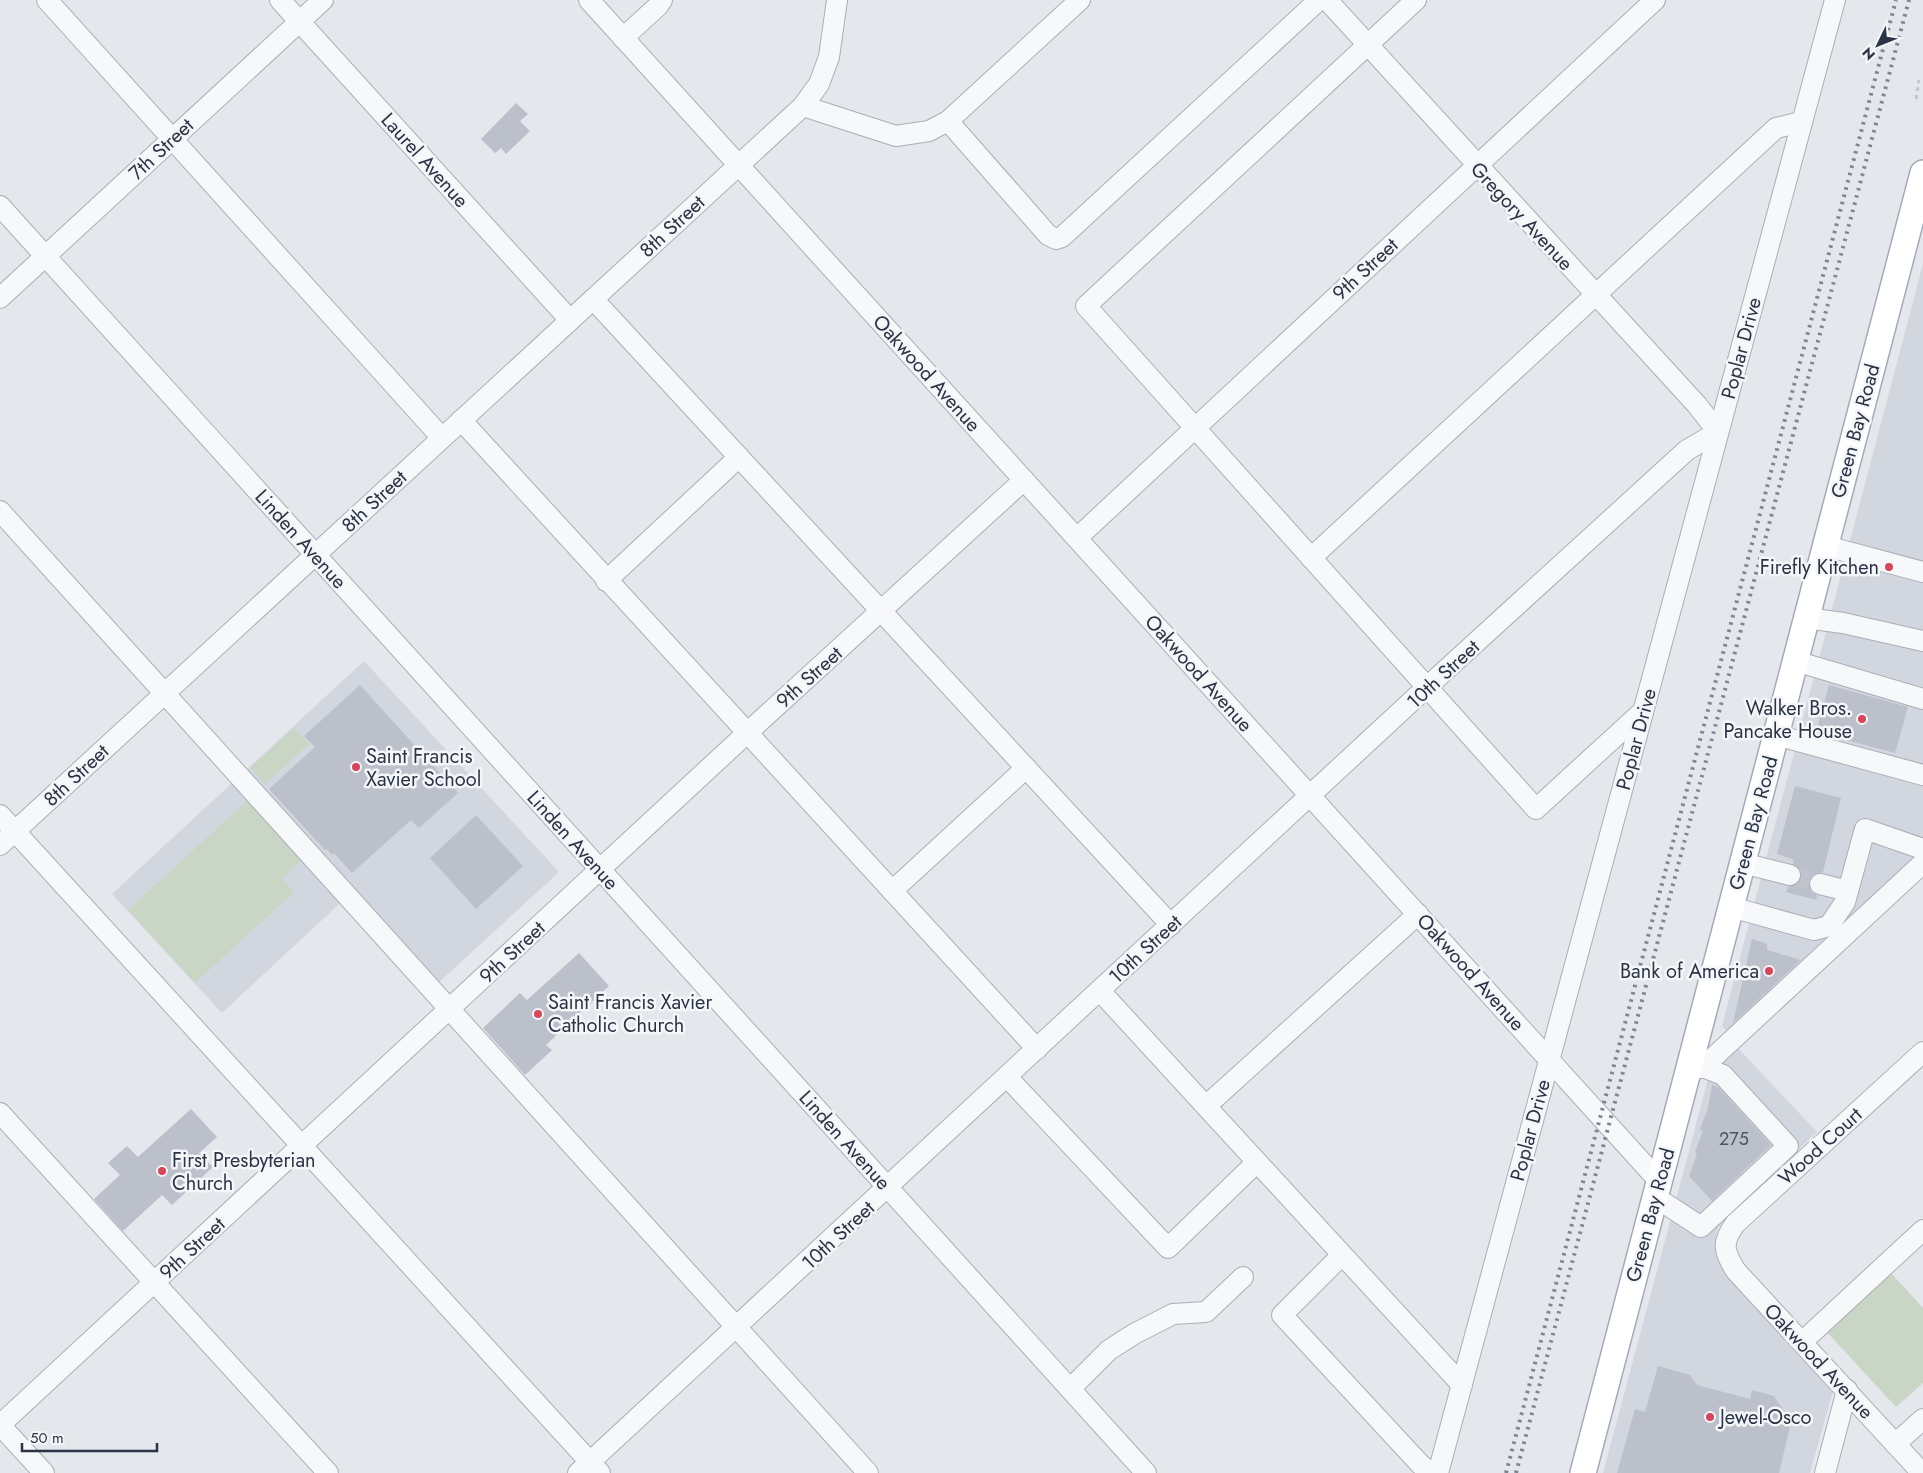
<svg xmlns="http://www.w3.org/2000/svg" width="1923" height="1473" font-family="Jost,sans-serif">
<style>
.built{fill:#d2d6de}
.green{fill:#c9d6c5}
.building{fill:#bbc0ca}
.lines{fill:none;stroke-linecap:round;stroke-linejoin:round}
.minor-tunnel{stroke:#bfc3cb;stroke-width:20;stroke-dasharray:20 10;stroke-linecap:butt}
.minor-casing{stroke:#a9aeb7;stroke-width:22}
.major-casing{stroke:#a3abb8;stroke-width:28}
.path{stroke:#c2c5cb;stroke-width:3;stroke-dasharray:4 4;stroke-linecap:butt}
.minor{stroke:#f7f8fa;stroke-width:20}
.major{stroke:#fff;stroke-width:25}
.rail{stroke:#7d8696;stroke-width:4;stroke-dasharray:2.5 5;stroke-linecap:butt}
.poi-dot{fill:#d1495b;stroke:#f4f6f9;stroke-width:2}
.labels{text-anchor:middle;stroke-width:5;stroke-linejoin:round;paint-order:stroke}
.number-label{font-size:18px;fill:#4f5766}
.street-label{font-size:20px;fill:#2b3445;stroke:#f4f6f9}
.poi-label{font-size:20px;fill:#2b3445;stroke:#f4f6f9;text-anchor:start}
</style>
<rect width="100%" height="100%" fill="#e4e7ec"/>
<!-- built -->
<g class="built">
<polygon points="1923,264 1923,851 1727,1032 1722,1026"/>
<polygon points="364,661 559,872 436,985 351,893 222,1013 112,894"/>
<polygon points="1737,1047 1817,1132 1727,1216 1718,1228 1715,1243 1716,1255 1723,1268 1833,1391 1810,1473 1603,1473 1710,1072"/>
</g>
<!-- green -->
<g class="green">
<polygon points="294,728 309,744 265,784 250,768"/>
<polygon points="247,801 301,860 282,879 294,892 195,983 128,910"/>
<polygon points="1890,1272 1923,1308 1923,1383 1896,1407 1825,1330"/>
</g>
<!-- building -->
<g class="building">
<polygon points="516,103 528,114 520,121 530,131 506,154 501,148 495,153 481,139"/>
<polygon points="360,685 458,793 419,828 411,820 352,873 334,853 332,855 327,849 325,850 269,789 315,747 304,736"/>
<polygon points="1829,685 1908,707 1895,753 1816,732"/>
<polygon points="1795,786 1841,798 1823,872 1812,875 1808,882 1811,892 1817,896 1816,900 1786,892 1788,887 1799,883 1801,872 1793,864 1794,860 1777,854"/>
<polygon points="476,815 523,866 476,909 430,858"/>
<polygon points="1752,939 1767,944 1767,950 1801,960 1733,1023"/>
<polygon points="579,953 609,986 546,1045 552,1050 525,1075 483,1028 520,993 527,1000"/>
<polygon points="1712,1085 1718,1087 1771,1145 1712,1201 1689,1176 1697,1154 1695,1152 1703,1131 1700,1129 1708,1108"/>
<polygon points="191,1109 217,1137 199,1153 213,1167 172,1205 162,1195 123,1231 94,1199 120,1175 108,1163 127,1146 138,1157"/>
<polygon points="1658,1366 1690,1375 1697,1385 1750,1399 1752,1390 1774,1396 1791,1422 1779,1473 1617,1473 1635,1409 1645,1412"/>
</g>
<g class="lines">
<!-- minor-tunnel -->
<polyline class="minor-tunnel" points="1790,875 1820,884"/>
<!-- minor casing -->
<g class="minor-casing">
<g id="minor">
<polyline points="47,0 442,438"/>
<polyline points="280,0 570,320"/>
<polyline points="589,0 1659,1181"/>
<polyline points="1416,0 1086,306 1536,809 1643,711"/>
<polyline points="623,38 658,6 662,0"/>
<polyline points="803,106 896,136 929,131 948,121 1080,0"/>
<polyline points="948,121 1048,235 1056,239 1062,237 1319,0"/>
<polyline points="0,206 1146,1473"/>
<polyline points="0,298 323,0"/>
<polyline points="593,299 1171,925"/>
<polyline points="461,420 1037,1049"/>
<polyline points="0,511 868,1473"/>
<polyline points="1077,538 1655,0"/>
<polyline points="1826,546 1923,572"/>
<polyline points="1311,558 1776,128 1801,122"/>
<polyline points="606,581 739,457"/>
<polyline points="1806,618 1843,623 1923,641"/>
<polyline points="1795,661 1923,699"/>
<polyline points="1776,735 1923,775"/>
<polyline points="0,815 600,1473"/>
<polyline points="0,845 803,106 819,84 829,57 837,0"/>
<polyline points="1742,863 1790,875"/>
<polyline points="1820,884 1848,891"/>
<polyline points="892,891 1026,768"/>
<polyline points="1731,907 1814,930 1829,926 1845,902 1865,829 1923,849"/>
<polyline points="1100,991 1462,1385"/>
<polyline points="1688,1071 1703,1067 1923,863"/>
<polyline points="1007,1077 1168,1248 1257,1162"/>
<polyline points="1206,1106 1418,914"/>
<polyline points="0,1113 328,1473"/>
<polyline points="1655,1197 1701,1227 1788,1146 1723,1075 1703,1067"/>
<polyline points="1342,1255 1282,1315 1420,1464 1431,1473"/>
<polyline points="1802,1342 1923,1230"/>
<polyline points="1070,1389 1109,1350 1134,1334 1173,1314 1206,1312 1243,1277"/>
<polyline points="0,1425 747,733 1024,480"/>
<polyline points="0,1425 44,1473"/>
<polyline points="1895,1444 1923,1419"/>
<polyline points="578,1473 1427,687 1687,450 1718,432 1697,405 1327,0"/>
<polyline points="1438,1473 1835,0"/>
<polyline points="1825,1473 1847,1390"/>
<path d="M1922,1473l-186,-202c-12,-19 -15,-28 -1,-47l188,-172"/>
</g>
</g>
<!-- major casing -->
<g class="major-casing">
<polyline id="major" points="1583,1473 1923,173"/>
</g>
<!-- path -->
<polyline class="path" points="1916,99 1919,80"/>
<!-- minor -->
<use href="#minor" class="minor"/>
<!-- major -->
<use href="#major" class="major"/>
<!-- rail -->
<g class="rail">
<polyline points="1506,1473 1896,0"/>
<polyline points="1516,1473 1909,0"/>
</g>
</g>
<!-- markers -->
<g class="poi-dot">
<circle cx="1889" cy="567" r="5"/>
<circle cx="1862" cy="719" r="5"/>
<circle cx="356" cy="767" r="5"/>
<circle cx="1769" cy="971" r="5"/>
<circle cx="538" cy="1014" r="5"/>
<circle cx="162" cy="1171" r="5"/>
<circle cx="1710" cy="1417" r="5"/>
</g>
<g class="labels">
<!-- number labels -->
<g class="number-label">
<text x="1734" y="1145">275</text>
</g>
<!-- street labels -->
<g class="street-label">
<text transform="translate(161 149) rotate(-43)" y="7">7th Street</text>
<text transform="translate(425 160) rotate(48)" y="7">Laurel Avenue</text>
<text transform="translate(1522 216) rotate(47)" y="7">Gregory Avenue</text>
<text transform="translate(672 226) rotate(-43)" y="7">8th Street</text>
<text transform="translate(1365 269) rotate(-43)" y="7">9th Street</text>
<text transform="translate(1741 348) rotate(-75)" y="7">Poplar Drive</text>
<text transform="translate(927 373) rotate(48)" y="7">Oakwood Avenue</text>
<text transform="translate(1855 431) rotate(-75)" y="7">Green Bay Road</text>
<text transform="translate(374 501) rotate(-43)" y="7">8th Street</text>
<text transform="translate(301 539) rotate(48)" y="7">Linden Avenue</text>
<text transform="translate(1199 673) rotate(48)" y="7">Oakwood Avenue</text>
<text transform="translate(1443 674) rotate(-43)" y="7">10th Street</text>
<text transform="translate(809 677) rotate(-42)" y="7">9th Street</text>
<text transform="translate(1636 739) rotate(-75)" y="7">Poplar Drive</text>
<text transform="translate(76 775) rotate(-43)" y="7">8th Street</text>
<text transform="translate(1753 823) rotate(-75)" y="7">Green Bay Road</text>
<text transform="translate(573 840) rotate(48)" y="7">Linden Avenue</text>
<text transform="translate(1145 949) rotate(-43)" y="7">10th Street</text>
<text transform="translate(512 952) rotate(-43)" y="7">9th Street</text>
<text transform="translate(1471 972) rotate(48)" y="7">Oakwood Avenue</text>
<text transform="translate(1530 1130) rotate(-75)" y="7">Poplar Drive</text>
<text transform="translate(845 1140) rotate(48)" y="7">Linden Avenue</text>
<text transform="translate(1820 1146) rotate(-42)" y="7">Wood Court</text>
<text transform="translate(1650 1215) rotate(-75)" y="7">Green Bay Road</text>
<text transform="translate(838 1235) rotate(-43)" y="7">10th Street</text>
<text transform="translate(192 1248) rotate(-43)" y="7">9th Street</text>
<text transform="translate(1819 1361) rotate(47)" y="7">Oakwood Avenue</text>
</g>
<!-- poi labels -->
<g class="poi-label">
<text x="1879" y="574" text-anchor="end">Firefly Kitchen</text>
<text x="1852" y="715" text-anchor="end">Walker Bros.<tspan x="1852" dy="23">Pancake House</tspan></text>
<text x="366" y="763">Saint Francis<tspan x="366" dy="23">Xavier School</tspan></text>
<text x="1759" y="978" text-anchor="end">Bank of America</text>
<text x="548" y="1009">Saint Francis Xavier<tspan x="548" dy="23">Catholic Church</tspan></text>
<text x="172" y="1167">First Presbyterian<tspan x="172" dy="23">Church</tspan></text>
<text x="1720" y="1424">Jewel-Osco</text>
</g>
</g>
<!-- north arrow -->
<g transform="translate(1878 45) rotate(227)" stroke="#f4f6f9" stroke-width="4" paint-order="stroke">
<path d="M0-4L9 19L0 12L-9 19Z" fill="#2b3445"/>
<text y="-8" font-size="14" font-weight="bold" text-anchor="middle" fill="#2b3445">N</text>
</g>
<!-- scale -->
<path d="M22 1443v8h135v-8" fill="none" stroke="#2b3445" stroke-width="2.5"/>
<text x="30" y="1443" font-size="15" fill="#2b3445" stroke="#f4f6f9" stroke-width="4" paint-order="stroke">50 m</text>
</svg>
